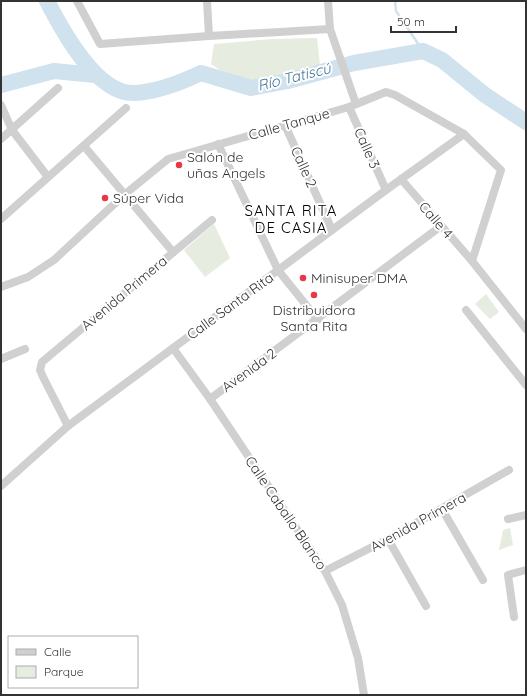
<svg xmlns="http://www.w3.org/2000/svg" width="527" height="696" font-family="Quicksand,sans-serif">
<style>
.green{fill:#e6ecdf}
.lines{fill:none;stroke-linecap:round;stroke-linejoin:round}
.stream{stroke:#cfe2ee;stroke-width:2.5}
.river{stroke:#cfe2ee;stroke-width:16}
.minor{stroke:#d0d0d0;stroke-width:8}
.poi-dot{fill:#e63946;stroke:#fff;stroke-width:1.5}
.labels{text-anchor:middle;stroke-width:4;stroke-linejoin:round;paint-order:stroke}
.street-label{font-size:14px;fill:#333;stroke:#fff}
.poi-label{font-size:14px;fill:#333;stroke:#fff;text-anchor:start}
.water-label{font-size:15px;font-style:italic;fill:#3f7597;stroke:#fff}
.neighbourhood-label{font-size:15px;letter-spacing:1px;fill:#000;stroke:#fff}
</style>
<rect width="100%" height="100%" fill="#fff"/>
<!-- green -->
<g class="green">
<polygon points="317,38 321,74 253,93 211,64 214,44 273,39"/>
<polygon points="214,224 230,258 205,277 184,250"/>
<polygon points="486,294 499,312 490,319 475,304"/>
<polygon points="510,528 513,545 499,550 503,530"/>
</g>
<g class="lines">
<!-- stream -->
<polyline class="stream" points="395,1 396,11 423,51"/>
<!-- river -->
<g class="river">
<path d="M47,1c15,29 49,93 87,92 23,-1 46,-10 67,-20l50,15 37,-7 66,-18 69,-12 19,9 43,35 41,27"/>
<polyline points="1,85 54,71 95,75"/>
</g>
<!-- minor -->
<g class="minor">
<polyline points="77,1 100,44 209,36 330,29"/>
<polyline points="207,1 209,36"/>
<polyline points="328,1 330,29 356,104"/>
<polyline points="1,105 12,130 48,177"/>
<polyline points="349,107 386,190"/>
<polyline points="285,125 332,230"/>
<polyline points="1,139 58,88"/>
<polyline points="218,144 278,270 318,320"/>
<polyline points="84,146 173,252"/>
<polyline points="401,179 472,261"/>
<polyline points="1,219 126,108"/>
<polyline points="1,287 28,277 54,260 124,195 168,159 349,107 386,92 395,95 464,134 501,170 472,261 526,329"/>
<polyline points="466,310 526,385"/>
<polyline points="173,348 210,399 325,571 342,605 358,658 364,695"/>
<polyline points="1,359 25,349"/>
<polyline points="210,399 441,226"/>
<polyline points="68,426 43,377 40,370 42,362 212,220"/>
<polyline points="1,486 68,426 386,190 464,134"/>
<polyline points="442,509 483,580"/>
<polyline points="508,519 526,515"/>
<polyline points="388,539 426,606"/>
<polyline points="325,571 388,539 509,470"/>
<polyline points="514,617 508,575 526,570"/>
</g>
</g>
<!-- markers -->
<g class="poi-dot">
<circle cx="179" cy="165" r="4"/>
<circle cx="105" cy="198" r="4"/>
<circle cx="303" cy="278" r="4"/>
<circle cx="314" cy="295" r="4"/>
</g>
<g class="labels">
<!-- street labels -->
<g class="street-label">
<text transform="translate(289 124) rotate(-16)" y="5">Calle Tanque</text>
<text transform="translate(367 148) rotate(66)" y="5">Calle 3</text>
<text transform="translate(304 167) rotate(66)" y="5">Calle 2</text>
<text transform="translate(436 220) rotate(49)" y="5">Calle 4</text>
<text transform="translate(124 293) rotate(-40)" y="5">Avenida Primera</text>
<text transform="translate(230 306) rotate(-36)" y="5">Calle Santa Rita</text>
<text transform="translate(249 370) rotate(-36)" y="5">Avenida 2</text>
<text transform="translate(286 513) rotate(56)" y="5">Calle Caballo Blanco</text>
<text transform="translate(418 522) rotate(-29)" y="5">Avenida Primera</text>
</g>
<!-- poi labels -->
<g class="poi-label">
<text x="187" y="162">Salón de<tspan x="187" dy="16">uñas Angels</tspan></text>
<text x="113" y="203">Súper Vida</text>
<text x="311" y="283">Minisuper DMA</text>
<text x="314" y="315" text-anchor="middle">Distribuidora<tspan x="314" dy="16">Santa Rita</tspan></text>
</g>
<!-- water labels -->
<g class="water-label">
<text transform="translate(294 77) rotate(-14)" y="5">Río Tatiscú</text>
</g>
<!-- neighbourhood labels -->
<g class="neighbourhood-label">
<text x="291" y="216">SANTA RITA<tspan x="291" dy="17">DE CASIA</tspan></text>
</g>
</g>
<!-- border -->
<rect width="527" height="696" fill="none" stroke="#333333" stroke-width="4"/>
<!-- legend -->
<rect x="8" y="636" width="130" height="52" fill="#ffffff" stroke="#adadad"/>
<rect x="16" y="649" width="20" height="6" fill="#d0d0d0" stroke="#adadad"/>
<text x="44" y="656" font-size="12" fill="#333333">Calle</text>
<rect x="16" y="666" width="20" height="12" fill="#e6ecdf" stroke="#adadad"/>
<text x="44" y="676" font-size="12" fill="#333333">Parque</text>
<!-- scale -->
<path d="M391 26v6h65v-6" fill="none" stroke="#333333" stroke-width="2"/>
<text x="397" y="26" font-size="12" fill="#333333" stroke="#ffffff" stroke-width="3" paint-order="stroke">50 m</text>
</svg>
